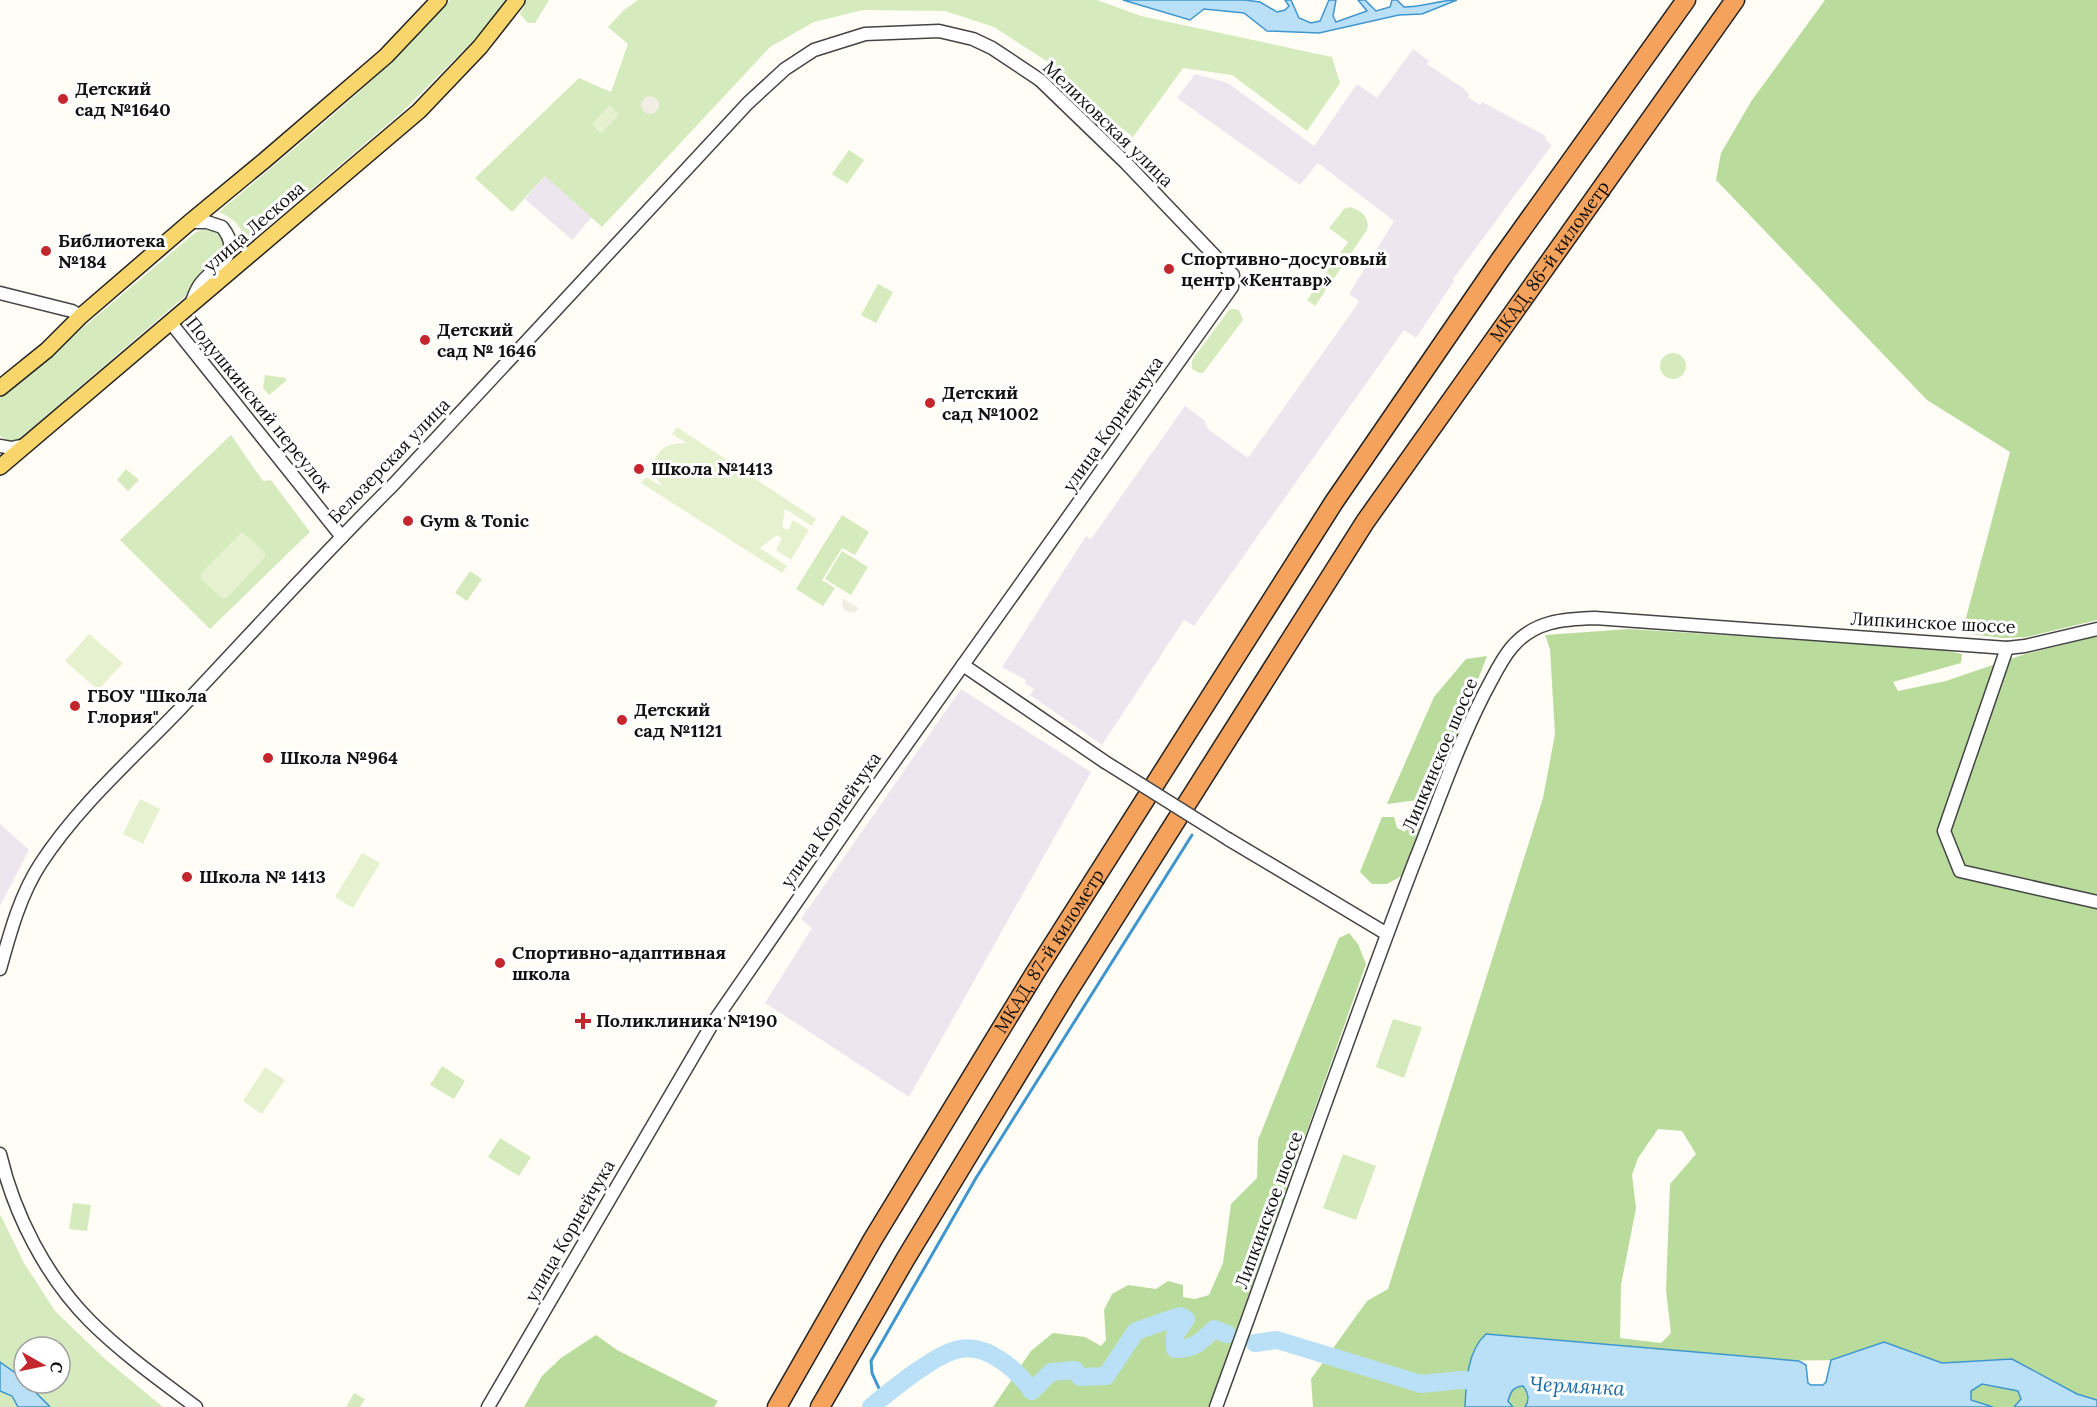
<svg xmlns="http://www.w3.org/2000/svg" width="2097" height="1407" font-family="Lora,serif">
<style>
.industrial{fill:#eee6ef}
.green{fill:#d5ebbd;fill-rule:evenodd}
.forest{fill:#b9dc9c;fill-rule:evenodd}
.pitch{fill:#e6f2cf}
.plaza{fill:#f1ede2}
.water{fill:#b9e0f7;stroke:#3f96cf;stroke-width:1.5}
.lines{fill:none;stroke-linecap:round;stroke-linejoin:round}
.stream{stroke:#3f96cf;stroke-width:3}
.river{stroke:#b9e0f7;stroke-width:18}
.minor-casing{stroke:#444;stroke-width:15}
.major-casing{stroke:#222;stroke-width:18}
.highway-casing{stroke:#222;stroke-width:21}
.minor{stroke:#fff;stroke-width:12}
.major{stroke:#f9d66b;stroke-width:15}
.highway{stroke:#f5a25d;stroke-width:18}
.minor-bridge-casing{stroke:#444;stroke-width:15;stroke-linecap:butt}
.minor-bridge{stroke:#fff;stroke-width:12}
.poi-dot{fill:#c4262e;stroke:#fff;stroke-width:2}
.labels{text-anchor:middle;stroke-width:6;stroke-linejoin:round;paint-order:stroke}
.poi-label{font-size:18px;font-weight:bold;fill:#111;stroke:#fff;text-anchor:start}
.street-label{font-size:18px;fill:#111;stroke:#fff}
.water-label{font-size:20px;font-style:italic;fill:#1768a6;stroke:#fff}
</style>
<rect width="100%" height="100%" fill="#fffdf5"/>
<!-- industrial -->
<g class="industrial">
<polygon points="1413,49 1429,61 1427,64 1463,88 1469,94 1468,97 1480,105 1482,102 1546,136 1545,139 1552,145 1453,279 1454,281 1416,338 1404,330 1194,626 1184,620 1102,745 1030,695 1034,689 1025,683 1026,680 1002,667 1086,536 1091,539 1185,406 1204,420 1208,429 1248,458 1357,305 1359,301 1349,294 1394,221 1318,163 1300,185 1177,98 1195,74 1228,83 1314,146 1357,84 1377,98"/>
<polygon points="545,176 592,217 572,240 525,199"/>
<polygon points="961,689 1091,772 909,1097 765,1003 812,928 801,919"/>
<polygon points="0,824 29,850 0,906"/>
</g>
<!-- green -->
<g class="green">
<path d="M450,0h56l-19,27 -85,85 -157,134c-1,-18 -10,-27 -26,-34 80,-68 162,-133 231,-212z"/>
<polygon points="527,0 549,0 535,23 528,23 520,14"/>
<polygon points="638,0 1097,0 1141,16 1332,57 1340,83 1307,131 1232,75 1183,68 1133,137 1118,125 1054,66 994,27 945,11 863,10 814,22 770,47 602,227 545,176 512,212 475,178 579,78 611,92 628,44 608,27 624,10"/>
<polygon points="849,150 864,160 847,184 832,174"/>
<path d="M1349,207c11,2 22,11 18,23l-52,76 -8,-6 41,-58 -19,-14 15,-19z"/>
<path d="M202,230c17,-1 22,9 23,24l-34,37 -173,149h-10l-8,-4v-38l196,-166z"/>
<polygon points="878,284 893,292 876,323 861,315"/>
<polygon points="1234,309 1239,310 1243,320 1203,373 1199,373 1192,369 1192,360 1229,310"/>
<circle cx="1673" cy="366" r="13"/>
<polygon points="265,375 286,378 286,381 269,395 263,388"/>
<polygon points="231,435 263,481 271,480 310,532 210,629 120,540"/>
<polygon points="126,469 139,480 128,491 117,480"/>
<polygon points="842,515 869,532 855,555 842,548 822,580 835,588 823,606 796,589"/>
<polygon points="842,551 868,567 851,595 825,579"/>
<polygon points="470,571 482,579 467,601 455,593"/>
<polygon points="1393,1019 1422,1027 1404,1078 1376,1067"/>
<polygon points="442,1066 465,1081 454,1099 430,1085"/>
<polygon points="500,1138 531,1157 519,1176 488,1157"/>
<polygon points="1343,1154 1376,1166 1356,1220 1323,1208"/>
<polygon points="73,1203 91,1205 87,1231 69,1229"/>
<path d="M0,1214l24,49 31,48 50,48 58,48h-163zM24,1347h36v36h-36z"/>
<polygon points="354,1393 365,1399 360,1407 346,1407"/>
</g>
<!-- forest -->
<g class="forest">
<polygon points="1825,0 2097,0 2097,620 2027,637 2003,638 1962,633 2010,452 1927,400 1716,180 1721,153 1752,100"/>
<path d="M1629,629l309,20 24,5 -1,9 -68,19 5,9 48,-10 76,-26 75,-19v766l-158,-39 -98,-3 -74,1 -209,-15 -89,61h-156l-2,-28 56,-78 21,-12 155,-491 12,-64 -5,-85 -5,-14zM1658,1129l24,2 14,23 -26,30 -4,106 5,43 -10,10 -41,-5 1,-53 15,-77 -4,-33 6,-17z"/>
<polygon points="1487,656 1433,798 1387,804 1434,697 1466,659"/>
<polygon points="1417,810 1423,817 1405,874 1387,884 1372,884 1360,872 1382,817 1394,817 1397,828 1405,832 1411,817"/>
<polygon points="1349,933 1358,944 1366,964 1209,1407 993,1407 1031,1351 1053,1333 1085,1337 1101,1346 1106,1340 1104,1310 1112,1294 1128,1285 1156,1289 1168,1281 1183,1285 1183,1297 1195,1299 1209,1295 1223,1263 1231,1204 1257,1178 1258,1140 1339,938"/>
<polygon points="596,1335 617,1350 718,1401 714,1407 524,1407 542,1376 561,1358"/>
<polygon points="1983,1379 2023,1387 2020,1407 1977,1407 1969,1403 1969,1384"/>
<polygon points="1517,1382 1531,1387 1531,1407 1507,1407 1502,1394"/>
</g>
<!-- pitch -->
<g class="pitch">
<polygon points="610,105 619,114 601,134 592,124"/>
<path d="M677,427l139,92 -4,7 -27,-17 -3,18 6,3 5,-10 16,10 -18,30 -15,-10 6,-12 -5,-3 -17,13 27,18 -5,7 -141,-90 5,-6 17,10c-21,-23 -3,-48 25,-43l-16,-10z"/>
<polygon points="242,532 265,552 265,557 227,598 221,598 201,579 201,573"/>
<polygon points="89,634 123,663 98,690 65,661"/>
<polygon points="140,799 160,809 143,844 123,834"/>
<polygon points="362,853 380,863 353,908 335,897"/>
<polygon points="265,1067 285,1080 262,1114 243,1101"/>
</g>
<!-- plaza -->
<g class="plaza">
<circle cx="650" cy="105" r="9"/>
<polygon points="843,599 859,608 854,613 845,611 842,606"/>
</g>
<!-- water -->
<g class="water">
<path d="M1123,0h122l15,2 17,10 8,-2 4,-4 -4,-6h6l8,18 12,5 9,-2 9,-21h7l-3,16 3,6 31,-11 -9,-11h7l11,11 14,-4 2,-7h5l7,7c19,0 35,-7 53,-7l-35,14 -23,1 -80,18 -52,-2 -23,-18 -40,-4 -14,11z"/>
<path d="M1486,1334l313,27 7,4 2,18 3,2h12l3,-3 5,-22 53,-18 58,21 70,-4 65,35 20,6v7h-83l7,-8 -3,-8 -36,-7 -11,7v9l22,7h-468c5,-7 3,-15 -2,-21 -10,1 -12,5 -15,15l5,6h-48c1,-24 2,-56 21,-73z"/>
<path d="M0,1362l24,17v4h5c2,2 3,5 5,7 4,6 11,11 16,17h-32l-6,-11 -12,-5z"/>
</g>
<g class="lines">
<!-- stream -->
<polyline class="stream" points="883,1397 872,1373 871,1361 976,1178 1192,835"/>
<!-- river -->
<g class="river">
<polyline points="1255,1343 1277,1340 1421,1384 1460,1380 1491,1381"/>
<path d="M871,1407c19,-16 65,-54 89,-58 28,-5 57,21 72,42l19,-19 24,-2 5,7 26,-1 30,-45 44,-15 6,3 -11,16v14c19,0 26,-7 39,-20l13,5"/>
</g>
<!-- minor casing -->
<g class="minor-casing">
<g id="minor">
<path d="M190,222h17l15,5c22,27 -5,37 -20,55 -6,6 -8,15 -11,22"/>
<polyline points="0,293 72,311 81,316"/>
<polyline points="171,323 342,537"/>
<polyline points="0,446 11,448 25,445"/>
<polyline points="2007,648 1944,831 1960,871 2097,902"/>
<polyline points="963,665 1105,762"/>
<polyline points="1228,839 1387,934"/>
<path d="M0,969c10,-36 20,-74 41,-106 38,-58 91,-104 139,-154 71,-75 140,-152 213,-224l355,-382 37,-34 29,-19 51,-16 74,-3 34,8 19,9 48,32 86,83 107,112 -1,12 -368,517 -153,222 -223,381"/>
<path d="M0,1154c14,60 46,123 90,167 32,32 70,59 106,86"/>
<path d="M1216,1407c67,-183 130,-367 200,-549 22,-55 41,-111 68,-164 9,-16 16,-33 28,-47 22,-26 51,-28 83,-29l412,30 18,-2 72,-17"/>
</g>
</g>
<!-- major casing -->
<g class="major-casing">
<g id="major">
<polyline points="0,388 47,350 81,316 190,222 265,160 386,56 439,0"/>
<polyline points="0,467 419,111 480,47 517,0"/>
</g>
</g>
<!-- highway casing -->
<g class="highway-casing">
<g id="highway">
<path id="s1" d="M777,1407l96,-168 162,-266 299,-471 166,-242 186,-260"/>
<path id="s2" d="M820,1407l86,-149 161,-265 298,-471 370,-522"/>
</g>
</g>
<!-- minor -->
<use href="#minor" class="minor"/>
<!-- major -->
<use href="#major" class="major"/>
<!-- highway -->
<use href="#highway" class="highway"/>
<!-- minor-bridge casing -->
<g class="minor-bridge-casing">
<polyline id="minor-bridge" points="1105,762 1228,839"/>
</g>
<!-- minor-bridge -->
<use href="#minor-bridge" class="minor-bridge"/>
</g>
<!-- markers -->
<g class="poi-dot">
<circle cx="63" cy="99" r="6"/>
<circle cx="46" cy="251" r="6"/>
<circle cx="1169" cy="269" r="6"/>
<circle cx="425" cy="340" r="6"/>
<circle cx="930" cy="403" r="6"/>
<circle cx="639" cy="469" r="6"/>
<circle cx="408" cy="521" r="6"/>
<circle cx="75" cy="706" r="6"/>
<circle cx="622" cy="720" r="6"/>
<circle cx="268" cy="758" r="6"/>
<circle cx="187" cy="877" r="6"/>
<circle cx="500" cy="963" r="6"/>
<path d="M580 1012h6v6h6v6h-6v6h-6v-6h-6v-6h6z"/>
</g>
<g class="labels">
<!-- poi labels -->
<g class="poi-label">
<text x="75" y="95">Детский<tspan x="75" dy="21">сад №1640</tspan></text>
<text x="58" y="247">Библиотека<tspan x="58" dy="21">№184</tspan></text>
<text x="1181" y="265">Спортивно-досуговый<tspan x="1181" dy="21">центр «Кентавр»</tspan></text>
<text x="437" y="336">Детский<tspan x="437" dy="21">сад № 1646</tspan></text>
<text x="942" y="399">Детский<tspan x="942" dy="21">сад №1002</tspan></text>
<text x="651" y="475">Школа №1413</text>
<text x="420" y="527">Gym &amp; Tonic</text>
<text x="87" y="702">ГБОУ "Школа<tspan x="87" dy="21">Глория"</tspan></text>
<text x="634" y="716">Детский<tspan x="634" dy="21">сад №1121</tspan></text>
<text x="280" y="764">Школа №964</text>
<text x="199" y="883">Школа № 1413</text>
<text x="512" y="959">Спортивно-адаптивная<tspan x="512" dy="21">школа</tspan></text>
<text x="596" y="1027">Поликлиника №190</text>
</g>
<!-- street labels -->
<g class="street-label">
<text transform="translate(1108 124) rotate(44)" y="6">Мелиховская улица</text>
<text transform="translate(254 227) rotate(-41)" y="6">улица Лескова</text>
<text dy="6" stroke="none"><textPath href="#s2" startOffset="1359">МКАД, 86-й километр</textPath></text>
<text transform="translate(259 405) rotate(51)" y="6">Подушкинский переулок</text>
<text transform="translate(1113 424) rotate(-55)" y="6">улица Корнейчука</text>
<text transform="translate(389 461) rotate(-46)" y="6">Белозерская улица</text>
<text transform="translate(1933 623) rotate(3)" y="6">Липкинское шоссе</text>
<text transform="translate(1440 755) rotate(-67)" y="6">Липкинское шоссе</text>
<text transform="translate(831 820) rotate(-55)" y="6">улица Корнейчука</text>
<text dy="6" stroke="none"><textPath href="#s1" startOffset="531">МКАД, 87-й километр</textPath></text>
<text transform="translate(1269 1210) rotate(-70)" y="6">Липкинское шоссе</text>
<text transform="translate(570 1231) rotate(-60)" y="6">улица Корнейчука</text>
</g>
<!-- water labels -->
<g class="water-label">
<text transform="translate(1577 1386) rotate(3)" y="7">Чермянка</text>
</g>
</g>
<!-- north arrow -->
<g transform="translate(42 1365) rotate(99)"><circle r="28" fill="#ffffff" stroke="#a0a0a0" stroke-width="1.5"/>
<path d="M0-4.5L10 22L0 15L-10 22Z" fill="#c4262e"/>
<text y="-9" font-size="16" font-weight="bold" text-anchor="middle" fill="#111111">С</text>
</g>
</svg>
